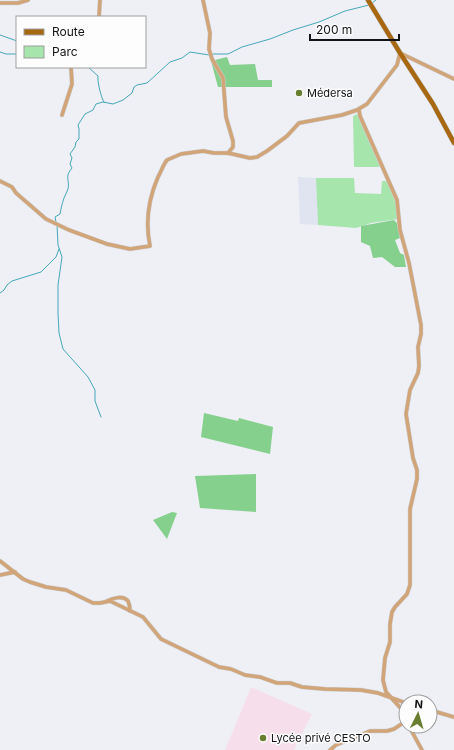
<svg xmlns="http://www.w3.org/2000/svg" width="454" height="750" font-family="Inter,sans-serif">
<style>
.built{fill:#dfe4f0}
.education{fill:#f6dfeb}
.green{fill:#a6e5ac}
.forest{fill:#86d08e}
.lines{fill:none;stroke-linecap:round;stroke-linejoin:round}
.stream{stroke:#44a8b9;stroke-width:1}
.minor-casing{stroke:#cbcdd1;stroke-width:4.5}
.major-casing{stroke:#cbcdd1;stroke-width:5.5}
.minor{stroke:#d2a578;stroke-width:3.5}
.major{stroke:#a76811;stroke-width:4.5}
.poi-dot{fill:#697e2f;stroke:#fdfdfe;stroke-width:1.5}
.labels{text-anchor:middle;stroke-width:3;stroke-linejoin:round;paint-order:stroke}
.poi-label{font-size:11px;fill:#121314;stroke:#fdfdfe;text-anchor:start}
</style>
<rect width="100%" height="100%" fill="#eef0f5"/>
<!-- built -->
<polygon class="built" points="298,177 316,178 318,225 300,224"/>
<!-- education -->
<polygon class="education" points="251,687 312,714 294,750 225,750"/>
<!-- green -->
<g class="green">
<polygon points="357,114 380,167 354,167 353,116"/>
<polygon points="316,178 354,178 355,193 381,194 382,181 387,181 396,204 398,219 371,223 356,228 318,225"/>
</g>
<!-- forest -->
<g class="forest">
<polygon points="227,57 230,65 255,64 258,80 272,80 272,87 218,87 211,61"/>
<polygon points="394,220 397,223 400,238 395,240 400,253 404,255 406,267 395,267 382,257 373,258 370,246 361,242 361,226"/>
<polygon points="204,413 238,421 239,418 273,427 270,454 201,437"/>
<polygon points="256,474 256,512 200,508 195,476"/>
<polygon points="172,512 177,513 167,539 153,520"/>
</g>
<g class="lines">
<!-- stream -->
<g class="stream">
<polyline points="372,3 376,0"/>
<polyline points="0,35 17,41"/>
<polyline points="0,52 6,54 17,54"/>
<polyline points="212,54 228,54 242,47 270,39 293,30 319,22 345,11 369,5"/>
<path d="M88,67l10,9c-1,4 3,22 6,26"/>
<path d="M56,222l-1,-5 5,-3c1,-6 2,-10 4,-16 1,-3 3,-6 4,-9 2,-9 -4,-12 4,-21l-2,-4 2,-6 -2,-4 5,-7 1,-5 3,-3v-10l-1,-4 7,-11 8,-4 3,-6 7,-2 10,2 10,-4 9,-7 2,-6 3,-2 10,-2 23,-21 12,-4 8,-6 19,3"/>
<polyline points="57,225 58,245 62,257 58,285 58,313 59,333 63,349 88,377 95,390 95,401 101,417"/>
<polyline points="0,293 4,290 7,285 12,281 41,272 56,257 59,249"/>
</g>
<!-- minor casing -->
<g class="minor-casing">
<g id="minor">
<polyline points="203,0 210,33 209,49 212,59 223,78 226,117 233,141 233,147 228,153"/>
<polyline points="0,3 18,3 28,0"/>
<polyline points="99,17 100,0"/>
<polyline points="359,110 360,116 397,200 400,230 409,263 421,325 421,334 418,347 419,366 418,373 410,390 406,414 413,458 417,470 417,479 410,509 410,585 407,594 395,607 392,612 390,624 390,642 385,658 383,680 386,692 406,714"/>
<polyline points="62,115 72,84 71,67"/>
<path d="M0,181l12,6 4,6 30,26 23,11 38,14 23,5 20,-3c-5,-24 -2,-46 8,-69 3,-5 5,-12 9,-17l14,-6 22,-3 11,2h14l22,5 7,-1 10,-6 20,-15 12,-13 43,-8 15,-5 10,-6 30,-39 3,-12 54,26"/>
<polyline points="0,561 23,579 30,582 46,587 66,590 93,603 100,603 110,601 143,617 161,639 219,667 231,669 245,675 260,677 277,683 290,683 302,687 325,689 361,690 378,693 406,703"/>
<polyline points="0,575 15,572"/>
<path d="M107,601c6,-3 16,-6 21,0 1,2 2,7 2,10"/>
<polyline points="430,710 454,717"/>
<polyline points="411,726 411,730 422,750"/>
<polyline points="330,750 336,745 370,731 387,731 394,729 406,721"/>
</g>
</g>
<!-- major casing -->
<g class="major-casing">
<polyline id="major" points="368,0 400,53 433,104 454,143"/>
</g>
<!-- minor -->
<use href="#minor" class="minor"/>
<!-- major -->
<use href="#major" class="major"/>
</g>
<!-- markers -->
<g class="poi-dot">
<circle cx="299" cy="93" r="4"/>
<circle cx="263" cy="738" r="4"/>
</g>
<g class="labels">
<!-- poi labels -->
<g class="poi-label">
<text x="307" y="97">Médersa</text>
<text x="271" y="742">Lycée privé CESTO</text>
</g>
</g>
<!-- legend -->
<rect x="16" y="16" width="130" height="52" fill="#fdfdfe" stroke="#9f9fa0"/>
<rect x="24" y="29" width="20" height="6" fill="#a76811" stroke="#9f9fa0"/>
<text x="52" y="36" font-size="12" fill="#121314">Route</text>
<rect x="24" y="46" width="20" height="12" fill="#a6e5ac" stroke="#9f9fa0"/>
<text x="52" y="56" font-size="12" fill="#121314">Parc</text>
<!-- north arrow -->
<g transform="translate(418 714) rotate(5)"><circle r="19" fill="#fdfdfe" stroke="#9f9fa0"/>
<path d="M0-3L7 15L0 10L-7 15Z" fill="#697e2f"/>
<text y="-6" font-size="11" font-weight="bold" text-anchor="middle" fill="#121314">N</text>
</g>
<!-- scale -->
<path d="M310 34v6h89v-6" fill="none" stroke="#121314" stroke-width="2"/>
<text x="316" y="34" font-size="12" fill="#121314" stroke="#fdfdfe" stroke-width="3" paint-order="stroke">200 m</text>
</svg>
